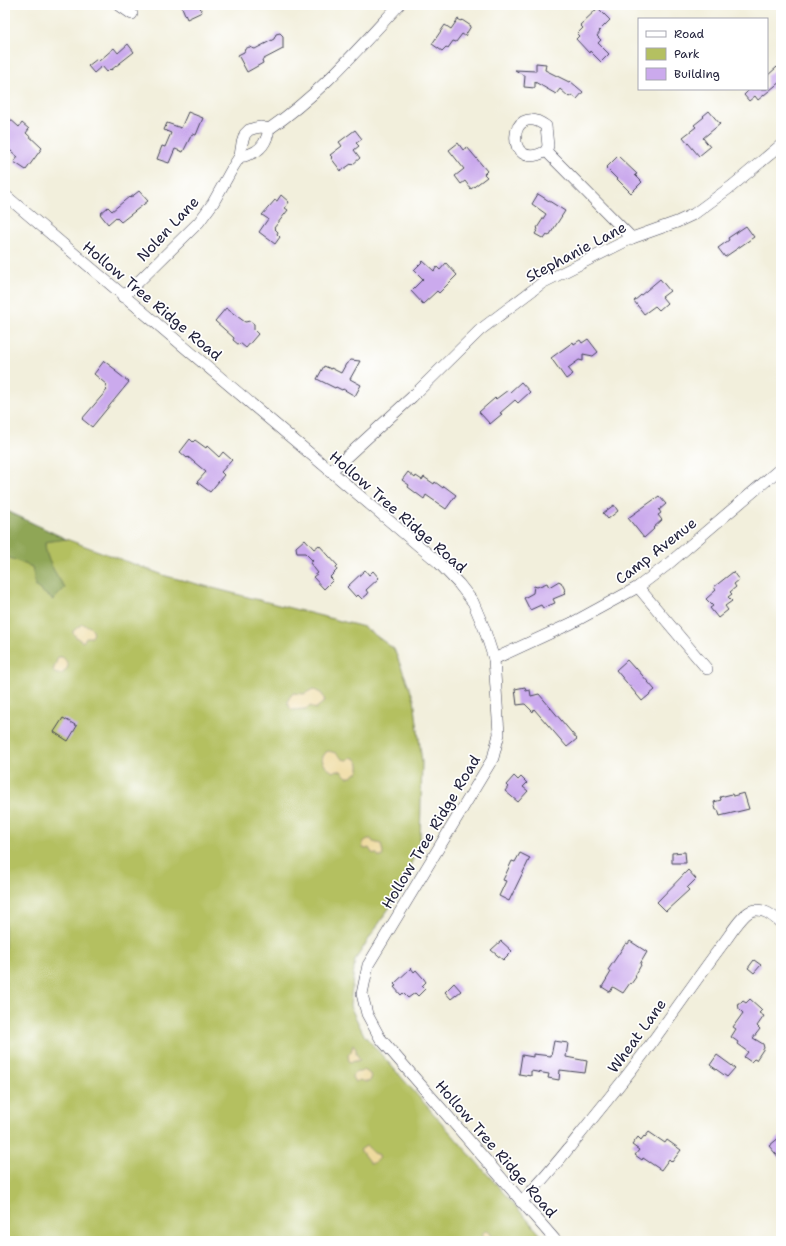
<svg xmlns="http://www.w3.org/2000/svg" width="786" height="1246" font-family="'Shantell Sans',sans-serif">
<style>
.green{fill:#b4c061;stroke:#6b714e}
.forest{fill:#8fa657;stroke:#586449}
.sand{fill:#eeda9e;stroke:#887e6c}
.building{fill:#cbaaed}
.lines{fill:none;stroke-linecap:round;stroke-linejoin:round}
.minor-casing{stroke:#414153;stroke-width:12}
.minor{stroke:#fff;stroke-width:11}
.labels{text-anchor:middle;stroke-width:3.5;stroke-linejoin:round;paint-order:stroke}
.street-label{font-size:15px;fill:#22223b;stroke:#fff}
</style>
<rect width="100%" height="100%" fill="#fff"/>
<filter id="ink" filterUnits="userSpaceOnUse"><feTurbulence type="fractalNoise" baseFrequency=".025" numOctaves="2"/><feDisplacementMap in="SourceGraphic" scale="8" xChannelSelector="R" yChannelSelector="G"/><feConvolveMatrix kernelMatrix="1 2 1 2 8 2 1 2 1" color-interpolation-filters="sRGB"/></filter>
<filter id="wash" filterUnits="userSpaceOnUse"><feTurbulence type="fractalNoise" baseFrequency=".012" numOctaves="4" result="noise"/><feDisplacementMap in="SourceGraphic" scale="16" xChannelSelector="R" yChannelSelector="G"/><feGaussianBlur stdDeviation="0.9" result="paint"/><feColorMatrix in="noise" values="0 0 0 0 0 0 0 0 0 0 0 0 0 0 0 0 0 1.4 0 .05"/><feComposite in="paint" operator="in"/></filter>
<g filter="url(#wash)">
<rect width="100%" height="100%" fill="#f2efdc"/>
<!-- green -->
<polygon class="green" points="5,510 66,539 166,576 364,627 394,649 414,699 422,762 420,843 397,896 355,960 350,1006 364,1035 541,1235 543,1241 5,1241"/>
<!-- forest -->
<path class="forest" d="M5,510l61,29 -21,3c0,17 11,32 20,46l-12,12 -17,-13 -4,-20 -27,-11z"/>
<!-- sand -->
<g class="sand">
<path d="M82,624c7,2 15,5 10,13h-6l-3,5 -6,-4 -4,-5v-2z"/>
<path d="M58,657h4c4,3 5,5 6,10l-6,7h-6l-3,-3z"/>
<polygon points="313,689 322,694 325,701 315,709 311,706 305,709 292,710 290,708 288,703 289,698 293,693 304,694"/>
<path d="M329,751c2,1 6,1 8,3 5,3 2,5 10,6l4,-3 5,2 3,5v7l-8,6h-4l-6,-6 -5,-1 -3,2c-6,-4 -10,-7 -11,-14l4,-6z"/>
<path d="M369,839h2l2,3 8,2 2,9 -1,4h-3l-2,-3 -5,-1 -3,-5 -3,1 -3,-1c-1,-5 1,-8 6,-9z"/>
<polygon points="353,1045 356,1049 356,1053 360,1060 351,1062 349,1061 348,1055 351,1052"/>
<path d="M364,1070l6,4 1,6c-4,3 -7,2 -11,0l-5,2 -3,-5c2,-7 7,-3 12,-7z"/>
<path d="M366,1146c5,2 6,8 12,8l2,4 -7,5h-3l-10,-13z"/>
<polygon points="485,1231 490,1232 492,1237 497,1237 501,1241 485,1241 482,1236 483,1233"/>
</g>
<g id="blocks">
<!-- building -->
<g class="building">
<polygon points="181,5 199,5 202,12 187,19"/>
<polygon points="598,8 610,20 599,31 600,32 597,36 601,40 598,43 609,54 601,62 590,51 589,53 576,39 579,36 577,34 583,28 580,25"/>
<polygon points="458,19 461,21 462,20 471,26 465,36 462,34 456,42 453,41 448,48 446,47 442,51 432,44 445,25 451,29"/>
<polygon points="280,33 283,36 283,49 262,60 263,63 247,72 238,55 244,52 245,49 249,47 255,49 274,39 276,34"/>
<polygon points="128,44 134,52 111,70 110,69 107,72 102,66 94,73 88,66 97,59 99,61 114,48 118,53"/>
<polygon points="536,63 546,64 545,70 569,82 570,81 583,92 577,99 572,95 569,97 560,89 556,94 535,82 535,88 524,87 525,76 515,70 536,71"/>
<polygon points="777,67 781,71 781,81 758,100 755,96 749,101 744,95 749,90 748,89 767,89 767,76"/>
<polygon points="709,111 720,124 703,138 710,147 699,156 683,137 696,127 694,125 704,117 703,116"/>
<polygon points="188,112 203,118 196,135 192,134 183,152 175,149 169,163 157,159 162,146 165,147 171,133 164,130 167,123 181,128"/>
<polygon points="9,118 19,127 22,123 29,129 26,133 42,148 26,170 14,162 18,157 5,146 8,143 5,140 5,123"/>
<polygon points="355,130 362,139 356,143 359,146 354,150 360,158 352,165 351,164 341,171 331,158 332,157 330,155 342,146 339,142"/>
<polygon points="458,143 463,150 467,147 487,171 484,174 487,177 471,189 465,181 461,184 455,176 464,169 449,150"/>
<polygon points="618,156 637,174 635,175 642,182 631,193 606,168"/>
<polygon points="139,191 148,201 121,222 116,217 108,224 100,214 108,207 112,211 129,197 130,198"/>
<polygon points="538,194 565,211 549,236 547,235 544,239 535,234 538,229 537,228 546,214 532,204"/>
<polygon points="281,195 289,202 285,208 288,210 274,228 278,232 277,234 280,237 275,244 259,232 268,219 262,215 275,200 277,201"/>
<polygon points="746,226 754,237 725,257 718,248 729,240 728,238"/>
<polygon points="423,261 434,271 437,267 440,270 446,263 457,275 439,293 437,291 423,304 411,291 423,279 414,270"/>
<polygon points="660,279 670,291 662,297 667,303 659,310 655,306 644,314 634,301"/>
<polygon points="226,308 245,322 250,321 254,324 254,330 258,334 246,348 240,343 239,345 233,340 234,338 215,321"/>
<polygon points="588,339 598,352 593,356 583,354 583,361 579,360 568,368 573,374 566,379 551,358 573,342 574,344 580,340 582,343"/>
<polygon points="351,360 360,361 350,379 361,385 355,396 343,389 342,390 336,387 335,388 317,379 324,366 331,369 331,368 341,373 346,364"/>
<polygon points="104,361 116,370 115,371 129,382 92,427 82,419 107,390 105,388 107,385 94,374"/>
<polygon points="521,382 530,392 518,403 515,400 500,413 502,414 490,424 479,412 495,398 496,399 508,390 510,392"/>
<polygon points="190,439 193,442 195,440 206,448 207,446 219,457 223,452 232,460 221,472 224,475 210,492 197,482 206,472 188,457 187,458 180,452"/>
<polygon points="408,472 415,478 416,476 422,480 424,477 434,484 435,482 443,488 444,486 456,495 446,509 426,495 424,499 408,487 409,485 402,480"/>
<polygon points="659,496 666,504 659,510 661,513 658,515 662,520 653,528 654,529 644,538 628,518"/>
<polygon points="614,505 618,511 608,519 603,513"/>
<polygon points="305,539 314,549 319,545 338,566 336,568 337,570 330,577 333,580 324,589 313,577 318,573 310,563 313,561 305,553 297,553 296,547"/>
<polygon points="365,570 369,575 373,571 379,578 366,590 368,593 368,594 362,599 358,595 356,597 347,587"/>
<polygon points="733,572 739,580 734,584 736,587 730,592 732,594 728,597 732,601 725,606 728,610 718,618 710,608 713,606 706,599 716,590 714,587"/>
<polygon points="559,581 560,582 561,582 565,590 564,591 565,594 553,599 555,603 543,608 541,605 530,610 524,598 533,593 534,586 537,587 547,583 549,587"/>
<polygon points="627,660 635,669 636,668 655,690 642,701 616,670"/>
<polygon points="525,687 526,691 530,690 531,696 539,694 577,739 567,747 534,709 533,712 525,704 517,705 515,689"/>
<polygon points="63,718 77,726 68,741 54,732"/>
<polygon points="514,776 518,780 521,777 527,783 523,787 528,791 518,802 505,791 508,787 506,785"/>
<polygon points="744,793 749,809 720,816 718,810 716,810 714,802 721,800 720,797 732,794 733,796"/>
<polygon points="685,852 686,863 672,863 672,853"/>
<polygon points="520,853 530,858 509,901 499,896 506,881 503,880 512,861 515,862"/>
<polygon points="688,870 696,879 687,888 689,890 666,911 657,902"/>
<polygon points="501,941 512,951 503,960 491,950"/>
<polygon points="630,941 647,952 640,964 641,965 635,976 636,977 631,984 630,983 623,993 613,987 610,992 602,987 611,972 608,970 626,943 628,944"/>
<polygon points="754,960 761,965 754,973 748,968"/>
<polygon points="411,968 414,972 416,970 424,979 426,982 422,986 425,989 418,996 415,993 408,998 403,993 401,995 394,987 396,986 394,984"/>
<polygon points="454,983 461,991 451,999 445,992"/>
<polygon points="750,999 760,1008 762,1010 759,1013 764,1016 757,1026 760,1029 753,1038 763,1044 764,1048 756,1060 754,1059 751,1062 744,1057 748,1052 737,1044 738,1042 731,1037 736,1029 733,1027 743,1013 739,1009 738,1003 741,1003 743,1001 746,1003"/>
<polygon points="554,1041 568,1043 566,1057 587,1061 585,1073 560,1070 559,1080 548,1078 549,1074 531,1071 531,1076 519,1074 522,1055 533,1057 533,1054 551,1056"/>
<polygon points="717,1055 735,1068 727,1077 710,1065"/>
<polygon points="649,1132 665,1143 667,1140 681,1150 672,1162 669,1159 661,1170 643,1158 642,1160 635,1155 639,1150 632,1145 638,1137 641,1140 644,1136 645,1137"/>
<polygon points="781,1136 781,1160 769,1146"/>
</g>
</g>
</g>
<g filter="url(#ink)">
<use href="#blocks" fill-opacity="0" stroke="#414153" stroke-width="1"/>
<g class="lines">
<!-- minor casing -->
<g class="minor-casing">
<g id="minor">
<polyline points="119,5 132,14"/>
<path d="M546,151l2,-5 -2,-20c-39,-28 -42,49 0,25l86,87"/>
<path d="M240,156c5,1 6,-1 10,-2 12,-4 17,-13 19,-25"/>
<polyline points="5,195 439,563 459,584 473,602 484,628 494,659 499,734 493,758 368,965 362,994 367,1014 380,1038 556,1241"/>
<path d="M123,297l76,-75 14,-19 20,-36 7,-11 2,-13 3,-9 4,-4 6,-2 6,-1 8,2c50,-34 89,-80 130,-124"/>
<polyline points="330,472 412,397 480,330 542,283 632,238 677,222 694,214 732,186 781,145"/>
<polyline points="638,587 707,669"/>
<polyline points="494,659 572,623 638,587 667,565 781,468"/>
<path d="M521,1202c23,-22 44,-49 64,-74 22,-28 46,-56 67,-86 25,-34 48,-68 73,-101 6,-8 17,-26 26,-30 12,-4 22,5 30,12"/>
</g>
</g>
<!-- minor -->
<use href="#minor" class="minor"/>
</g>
</g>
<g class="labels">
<!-- street labels -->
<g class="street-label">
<text transform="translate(168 229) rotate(-47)" y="5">Nolen Lane</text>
<text transform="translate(576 252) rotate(-28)" y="5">Stephanie Lane</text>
<text transform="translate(152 301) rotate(40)" y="5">Hollow Tree Ridge Road</text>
<text transform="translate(398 512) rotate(41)" y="5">Hollow Tree Ridge Road</text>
<text transform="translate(656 551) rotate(-38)" y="5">Camp Avenue</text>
<text transform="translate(431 832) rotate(-59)" y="5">Hollow Tree Ridge Road</text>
<text transform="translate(637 1036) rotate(-54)" y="5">Wheat Lane</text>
<text transform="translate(496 1149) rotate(49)" y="5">Hollow Tree Ridge Road</text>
</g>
</g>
<!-- margin -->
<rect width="786" height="1246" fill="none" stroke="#fff" stroke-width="20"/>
<!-- legend -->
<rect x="638" y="18" width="130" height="72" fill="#ffffff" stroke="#a7a7b1"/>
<rect x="646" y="31" width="20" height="6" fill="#ffffff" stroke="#a7a7b1"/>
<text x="674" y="38" font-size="12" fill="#22223b">Road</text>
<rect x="646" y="48" width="20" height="12" fill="#b4c061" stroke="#a7a7b1"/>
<text x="674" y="58" font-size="12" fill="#22223b">Park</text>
<rect x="646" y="68" width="20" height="12" fill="#cbaaed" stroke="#a7a7b1"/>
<text x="674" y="78" font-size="12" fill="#22223b">Building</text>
</svg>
